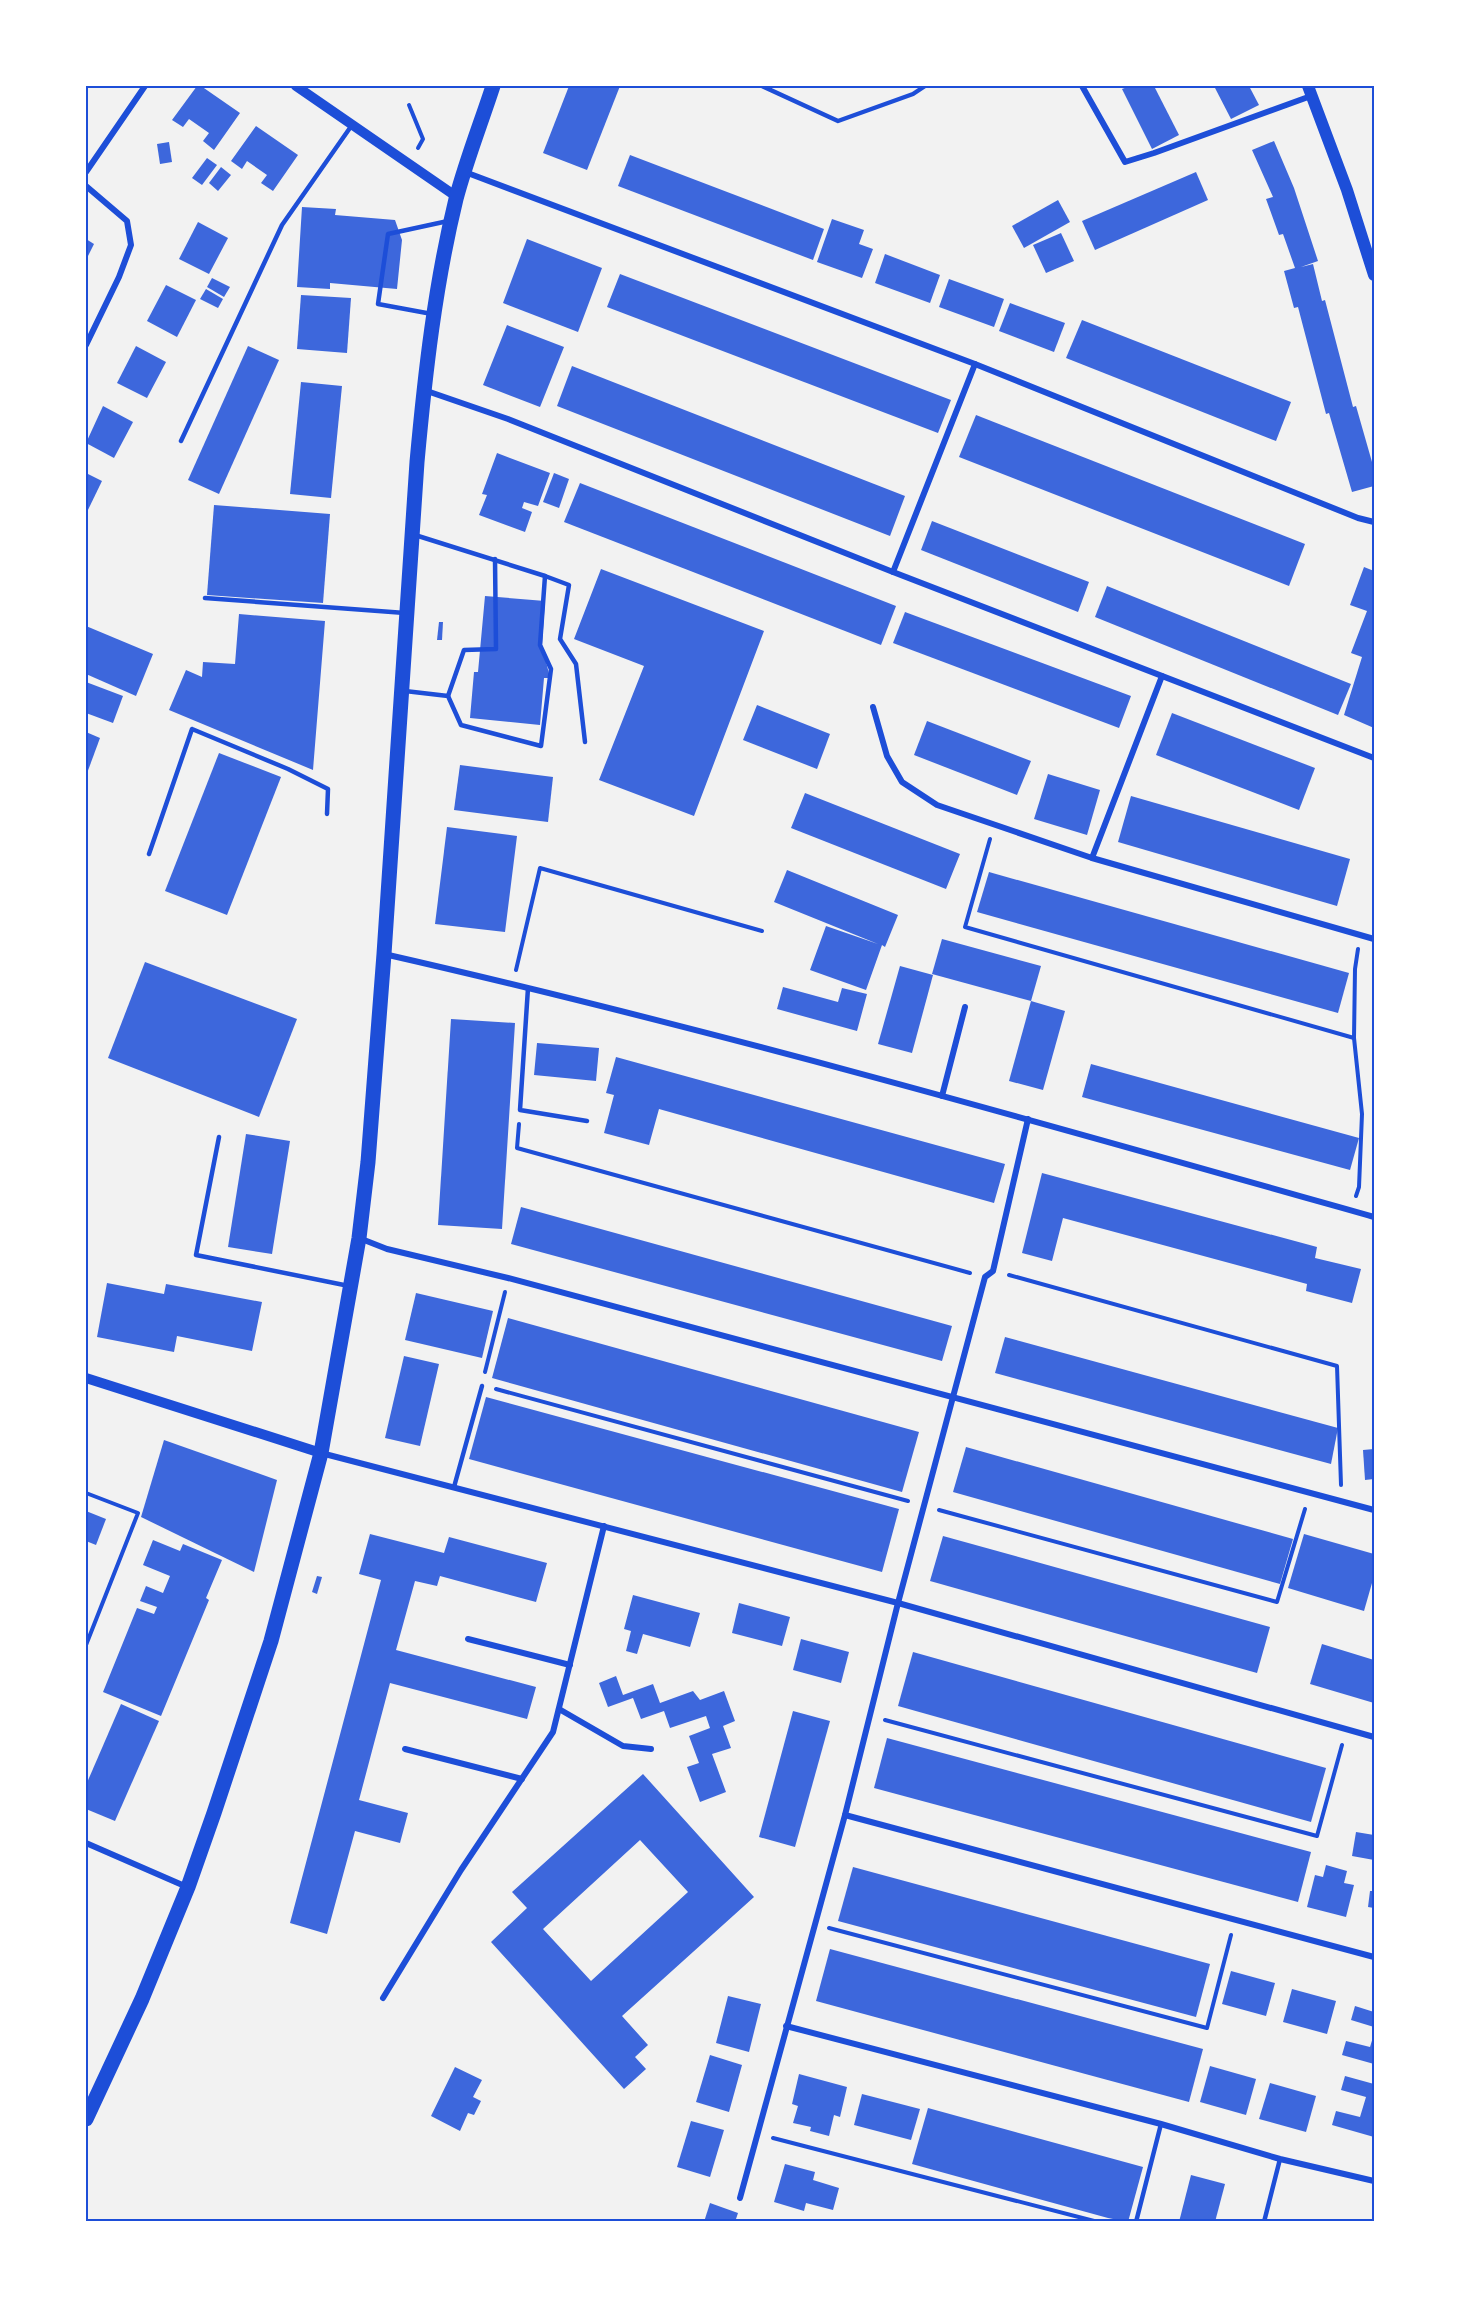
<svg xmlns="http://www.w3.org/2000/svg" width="1460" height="2307" font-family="'Noto Serif',serif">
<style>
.building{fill:#3d67dc;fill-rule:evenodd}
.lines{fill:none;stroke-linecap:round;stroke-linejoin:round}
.path{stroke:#1d4ed8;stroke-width:4}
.service{stroke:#1d4ed8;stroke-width:4.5}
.minor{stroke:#1d4ed8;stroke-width:6}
.tertiary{stroke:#1d4ed8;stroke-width:10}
.secondary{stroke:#1d4ed8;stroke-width:12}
.primary{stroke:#1d4ed8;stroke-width:15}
.neatline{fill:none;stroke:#1d4ed8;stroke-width:2}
</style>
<rect width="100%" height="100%" fill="#f2f2f2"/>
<!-- building -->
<g class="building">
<polygon points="197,86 201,86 240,113 214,150 203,141 209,133 189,119 183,127 172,120"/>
<polygon points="569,86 620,86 587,170 543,153"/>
<polygon points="1130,86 1154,86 1179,135 1152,149 1122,89"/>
<polygon points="1214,86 1249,86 1259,105 1231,119"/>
<polygon points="256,126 298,155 273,191 261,183 267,175 247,161 242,169 231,161"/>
<polygon points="1274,141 1294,188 1318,261 1301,267 1313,264 1322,301 1325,300 1353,407 1356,406 1374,469 1374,486 1352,492 1329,413 1326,414 1298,307 1294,308 1284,271 1295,268 1283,234 1279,235 1266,199 1273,197 1252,150"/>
<polygon points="169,142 172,162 160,164 157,144"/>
<polygon points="630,155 824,229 813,260 618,186"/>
<polygon points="207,158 217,165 202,185 192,178"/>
<polygon points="221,167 231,175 218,191 209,183"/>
<polygon points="1196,172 1208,200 1095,250 1082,221"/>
<polygon points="1058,200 1070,222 1024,248 1012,226"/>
<polygon points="302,207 336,209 335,215 395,220 402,240 397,289 330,283 330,289 297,287"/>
<polygon points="832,219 864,230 859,244 873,249 862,278 817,262"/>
<polygon points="198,222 228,238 209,274 179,259"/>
<polygon points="1061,233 1074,261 1046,273 1033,245"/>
<polygon points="86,239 94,244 86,260"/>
<polygon points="527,239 602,268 578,332 503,303"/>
<polygon points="885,254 940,275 930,303 875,283"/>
<polygon points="620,274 951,400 938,433 607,307"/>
<polygon points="212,278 230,287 224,297 207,287"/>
<polygon points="949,279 1004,299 994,327 939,307"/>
<polygon points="166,285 196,300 177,337 147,321"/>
<polygon points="206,289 223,299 218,308 200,299"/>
<polygon points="301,295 351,298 347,353 297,349"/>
<polygon points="1010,303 1065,323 1054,352 999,331"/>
<polygon points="1082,320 1291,402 1276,441 1066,358"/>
<polygon points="507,325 564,347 540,407 483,385"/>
<polygon points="136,346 166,362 147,398 117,383"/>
<polygon points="248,346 279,360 219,494 188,480"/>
<polygon points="572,366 905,496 890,536 557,406"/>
<polygon points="301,382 342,386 331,498 290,494"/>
<polygon points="103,406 133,422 114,458 86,443"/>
<polygon points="976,415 1305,544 1289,586 959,457"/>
<polygon points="497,453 550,473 538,506 524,502 522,508 532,512 525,532 479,515 487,495 482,494"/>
<polygon points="86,473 102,481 86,514"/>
<polygon points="554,473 569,479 559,508 543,502"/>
<polygon points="580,483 896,606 881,645 564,522"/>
<polygon points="214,505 330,514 323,603 207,595"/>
<polygon points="932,521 1089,582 1078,612 921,550"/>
<polygon points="1364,567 1374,571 1374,728 1344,715 1362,657 1351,653 1367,611 1350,605"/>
<polygon points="601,569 764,631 694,816 599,780 644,666 574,639"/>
<polygon points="1107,586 1351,684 1338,715 1095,617"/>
<polygon points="485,596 545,601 542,645 550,678 544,678 540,725 470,718 474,672 478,672"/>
<polygon points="905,612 1131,696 1119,728 893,643"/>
<polygon points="239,614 325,621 313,770 169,710 186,670 202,677 203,662 235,664"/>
<polygon points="439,622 443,622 442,640 437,640"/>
<polygon points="86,626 153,654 136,696 86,674"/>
<polygon points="86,682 123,696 113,723 86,713"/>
<polygon points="757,705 830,734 817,769 743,740"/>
<polygon points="1172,713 1315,768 1299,810 1156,755"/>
<polygon points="927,721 1031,761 1017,795 914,755"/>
<polygon points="86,732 100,738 86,776"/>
<polygon points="219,753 281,777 227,915 165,891"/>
<polygon points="460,765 553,777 548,822 454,810"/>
<polygon points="1048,774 1100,790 1087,835 1034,819"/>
<polygon points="805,793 960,854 946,889 791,828"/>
<polygon points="1131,796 1350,859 1337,906 1118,842"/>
<polygon points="447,827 517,836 505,932 435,924"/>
<polygon points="787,870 898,915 885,947 882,945 866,990 810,970 826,926 878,944 774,902"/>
<polygon points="989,872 1349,973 1338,1013 977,912"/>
<polygon points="942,939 1041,966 1031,1001 932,974"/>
<polygon points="145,962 297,1019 259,1117 108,1058"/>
<polygon points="900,966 933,975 912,1053 878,1044"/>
<polygon points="783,987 838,1002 842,988 867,994 857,1031 777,1009"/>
<polygon points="1031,1001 1065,1011 1043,1090 1009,1081"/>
<polygon points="451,1019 515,1023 502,1229 438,1225"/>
<polygon points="537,1043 599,1048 596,1081 534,1075"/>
<polygon points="616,1057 1005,1164 994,1203 659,1109 649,1145 604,1133 614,1095 606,1093"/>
<polygon points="1091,1064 1359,1138 1350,1170 1082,1097"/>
<polygon points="246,1134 290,1141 272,1254 228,1247"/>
<polygon points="1042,1173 1317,1247 1315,1258 1361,1269 1352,1303 1306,1291 1307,1284 1063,1218 1052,1261 1022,1253"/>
<polygon points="521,1207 952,1326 942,1361 511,1244"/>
<polygon points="107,1283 164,1294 166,1284 262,1302 252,1351 177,1336 174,1352 97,1337"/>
<polygon points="416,1293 493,1311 482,1358 405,1340"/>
<polygon points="508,1318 919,1432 902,1492 492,1378"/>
<polygon points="1005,1337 1338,1428 1331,1464 995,1373"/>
<polygon points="404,1356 439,1364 420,1446 385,1438"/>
<polygon points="486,1397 899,1509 882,1572 469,1459"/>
<polygon points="164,1440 277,1480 254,1572 141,1517"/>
<polygon points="966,1447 1293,1539 1280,1584 953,1492"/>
<polygon points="1374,1449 1374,1479 1365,1480 1363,1450"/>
<polygon points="86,1511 106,1519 96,1545 86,1541"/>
<polygon points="370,1534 444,1553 449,1537 547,1563 536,1602 440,1576 437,1586 415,1581 396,1650 536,1687 527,1719 390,1683 359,1800 408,1813 400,1843 355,1831 327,1934 290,1923 381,1580 359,1574"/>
<polygon points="1304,1534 1374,1554 1374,1576 1364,1611 1288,1588"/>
<polygon points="943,1536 1270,1627 1257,1673 930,1581"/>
<polygon points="153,1540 180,1551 183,1544 222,1560 206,1598 209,1600 161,1716 103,1692 137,1608 154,1614 157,1607 140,1601 146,1586 163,1593 170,1576 143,1565"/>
<polygon points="317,1576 322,1577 317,1594 312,1592"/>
<polygon points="633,1595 700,1613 690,1647 643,1634 637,1654 626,1651 631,1631 624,1629"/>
<polygon points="739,1603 790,1617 782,1646 732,1633"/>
<polygon points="801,1639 849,1652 841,1683 793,1670"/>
<polygon points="1322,1644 1374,1660 1374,1703 1310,1684"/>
<polygon points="913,1652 1326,1768 1311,1822 898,1706"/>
<polygon points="616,1676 623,1695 653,1684 660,1703 693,1691 700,1700 724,1691 735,1721 723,1726 731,1748 712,1754 726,1792 700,1802 687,1767 699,1763 689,1736 710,1728 706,1716 670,1728 664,1711 641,1719 633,1698 608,1707 599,1683"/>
<polygon points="121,1704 159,1721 115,1821 86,1809 86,1785"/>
<polygon points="793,1711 830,1721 795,1847 759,1837"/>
<polygon points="887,1738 1311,1852 1298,1902 874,1788"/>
<path d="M643,1774l111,123 -132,119 26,29 -13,12 11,12 -22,20 -133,-147 36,-34 -15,-16zM640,1840l48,52 -97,89 -48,-52z"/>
<polygon points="1356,1832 1374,1835 1374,1860 1352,1856"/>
<polygon points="1326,1865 1347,1871 1344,1883 1354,1885 1346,1917 1307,1907 1315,1875 1323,1877"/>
<polygon points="853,1867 1210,1964 1196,2017 838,1921"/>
<polygon points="1370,1891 1374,1891 1374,1908 1368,1907"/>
<polygon points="830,1949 1203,2049 1189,2102 816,2001"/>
<polygon points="1231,1971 1275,1983 1266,2016 1222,2004"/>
<polygon points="1292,1989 1336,2001 1327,2034 1283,2022"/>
<polygon points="728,1996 761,2004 749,2052 716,2043"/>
<polygon points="1355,2006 1374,2012 1374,2027 1351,2020"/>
<polygon points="1374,2034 1374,2064 1342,2055 1346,2041 1370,2047"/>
<polygon points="710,2055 742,2065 729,2112 696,2102"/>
<polygon points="1210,2066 1256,2079 1246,2115 1200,2102"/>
<polygon points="455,2067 482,2080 473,2097 481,2101 474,2115 468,2113 460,2131 431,2116"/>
<polygon points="799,2074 847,2087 840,2117 834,2115 829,2136 810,2131 811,2127 793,2123 798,2106 792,2104"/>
<polygon points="1345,2076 1374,2084 1374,2137 1332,2125 1336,2111 1360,2117 1366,2097 1341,2090"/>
<polygon points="1270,2083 1316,2096 1306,2132 1259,2119"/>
<polygon points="862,2094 920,2109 911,2140 854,2125"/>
<polygon points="928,2108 1143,2167 1128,2222 1108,2218 912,2164"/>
<polygon points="691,2121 724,2130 710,2177 677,2167"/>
<polygon points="785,2164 815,2172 813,2180 839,2188 833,2210 806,2203 804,2211 774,2202"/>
<polygon points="1191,2175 1225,2184 1215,2222 1179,2222"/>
<polygon points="710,2203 738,2213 735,2222 704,2222"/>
</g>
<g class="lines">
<!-- path -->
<g class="path">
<polyline points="409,105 423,139 418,148"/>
<polyline points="990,839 965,927 1354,1038"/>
<polyline points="516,970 540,868 762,931"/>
<polyline points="519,1124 517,1148 970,1273"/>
<polyline points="1356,1196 1359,1187 1362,1114 1354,1038 1355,969 1358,949"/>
<polyline points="1009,1275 1337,1366 1341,1485"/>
<polyline points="485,1372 505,1292"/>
<polyline points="496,1389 908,1501"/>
<polyline points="86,1493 138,1513 86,1645"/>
<polyline points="939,1510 1277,1602 1305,1509"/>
<polyline points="885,1720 1317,1836 1342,1745"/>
<polyline points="829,1928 1207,2028 1231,1935"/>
<polyline points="773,2138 1098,2222"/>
</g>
<!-- service -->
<g class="service">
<polyline points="762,86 838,121 913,94 925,86"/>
<polyline points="432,314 378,304 388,234 448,221"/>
<polyline points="181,441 282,225 352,125"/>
<polyline points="545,576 569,585 560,639 576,664 585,742"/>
<polyline points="205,598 405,613"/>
<polyline points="405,691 448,696 461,725 541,746 551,669 540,645 545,576 415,535"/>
<polyline points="448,696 464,650 496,649 495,559"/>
<polyline points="149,854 192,729 288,769 328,789 327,814"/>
<polyline points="528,988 520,1110 587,1121"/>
<polyline points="219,1137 196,1255 349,1286"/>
<polyline points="454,1487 482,1386"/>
<polyline points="1136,2222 1161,2124"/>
<polyline points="1264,2222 1280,2159"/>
</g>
<!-- minor -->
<g class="minor">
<polyline points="1082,86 1125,162 1154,153 1311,96"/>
<polyline points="86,172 145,86"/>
<polyline points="465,172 975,364 1358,518 1374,522"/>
<polyline points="86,186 127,221 131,245 119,277 86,345"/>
<polyline points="424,390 508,419 893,572 1374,758"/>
<polyline points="893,572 975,364"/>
<polyline points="873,707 887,756 902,782 937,805 1092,858 1374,939"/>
<polyline points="1092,858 1162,676"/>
<path d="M384,954c333,76 662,170 990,263"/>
<polyline points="942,1096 965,1007"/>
<polyline points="359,1238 387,1249 508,1278 1374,1510"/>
<polyline points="321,1453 898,1603 1374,1737"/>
<polyline points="468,1639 570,1665"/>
<polyline points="559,1709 623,1746 651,1749"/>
<polyline points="405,1749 522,1779"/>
<polyline points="845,1815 1374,1957"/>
<polyline points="86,1843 187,1887"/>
<polyline points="383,1998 461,1870 553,1732 604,1526"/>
<polyline points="786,2026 1161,2124 1280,2159 1374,2181"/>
<polyline points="740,2198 845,1815 898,1603 985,1277 993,1271 1028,1119"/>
</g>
<!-- tertiary -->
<g class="tertiary">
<polyline points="296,86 457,197"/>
<polyline points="86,1378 321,1453"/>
</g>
<!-- secondary -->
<polyline class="secondary" points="1308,86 1347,190 1374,275"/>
<!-- primary -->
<path class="primary" d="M86,2119l56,-120 46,-112 26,-74 57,-172 50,-188 38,-215 9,-76 16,-208 33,-492c8,-88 18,-177 39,-263 10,-38 25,-76 37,-113"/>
</g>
<!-- border -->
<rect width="1460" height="2307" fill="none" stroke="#ffffff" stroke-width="174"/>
<rect x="87" y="87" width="1286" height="2133" class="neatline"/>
</svg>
